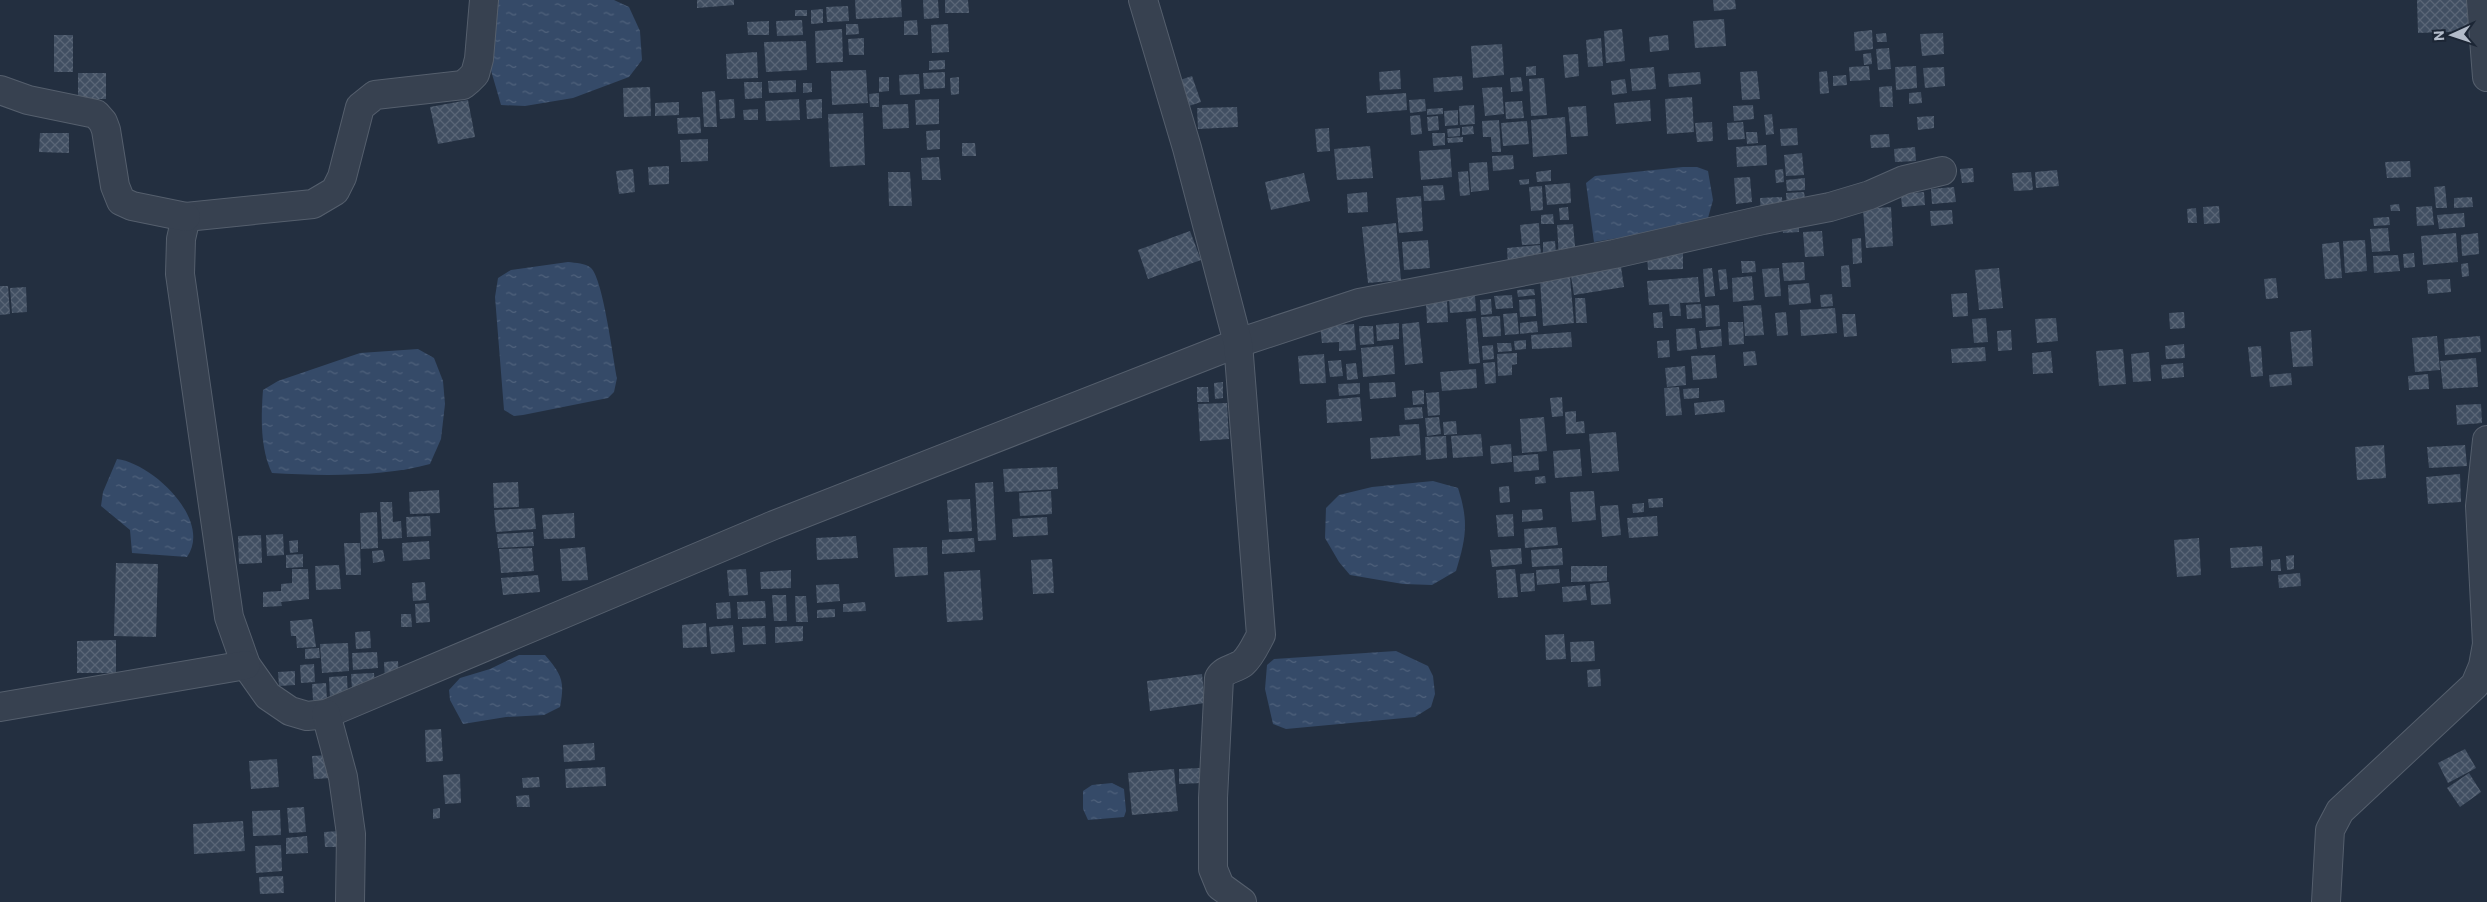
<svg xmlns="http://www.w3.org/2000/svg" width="2487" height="902" font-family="Commissioner,sans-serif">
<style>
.water{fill:url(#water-ripples)}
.building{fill:url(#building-cross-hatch)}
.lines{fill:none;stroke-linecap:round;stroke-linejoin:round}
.minor-casing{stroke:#555f6d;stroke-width:30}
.minor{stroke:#374150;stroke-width:28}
</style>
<defs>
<pattern id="water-ripples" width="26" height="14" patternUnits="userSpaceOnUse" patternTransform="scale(1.25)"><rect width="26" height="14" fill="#354a68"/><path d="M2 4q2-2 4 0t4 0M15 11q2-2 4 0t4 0" fill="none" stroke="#50627c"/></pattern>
<pattern id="building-cross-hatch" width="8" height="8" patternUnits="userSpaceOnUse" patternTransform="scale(1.25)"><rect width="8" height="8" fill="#414f62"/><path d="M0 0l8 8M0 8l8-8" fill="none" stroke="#5a6677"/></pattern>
</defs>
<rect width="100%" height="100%" fill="#232f40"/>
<!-- water -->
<g class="water">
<polygon points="494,0 614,0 629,7 640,31 642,60 629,77 573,98 525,106 501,105 490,67"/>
<polygon points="1683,167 1697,167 1708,171 1713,200 1708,218 1696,225 1594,242 1586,183 1595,176"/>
<path d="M568,262c8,1 17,1 23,6 12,11 22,90 26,110l-3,14 -6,6 -85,17 -9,1 -10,-6 -9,-113 3,-19 13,-8z"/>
<path d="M418,349l16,9 9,23 2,23 -4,35 -11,25c-45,13 -111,12 -158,9 -12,-24 -11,-57 -9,-83l15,-9 82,-28z"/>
<path d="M117,459c35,4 96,61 70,98l-55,-4 -2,-23 -29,-24 2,-14z"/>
<path d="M1433,481l25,7c11,34 8,50 -2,83l-24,14 -29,-1 -53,-9 -11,-13 -14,-24 1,-30 13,-13 33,-8z"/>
<polygon points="1396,651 1428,666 1433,676 1435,694 1431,707 1415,717 1286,729 1273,724 1265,689 1267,665 1274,659"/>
<path d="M519,655h26c17,20 20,26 15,52l-16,8 -38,2 -43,7 -13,-24 -1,-10 11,-12 30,-9z"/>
<polygon points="1112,783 1124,789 1126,811 1124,817 1088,820 1083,809 1083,791 1092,785"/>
</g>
<!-- building -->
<g class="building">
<polygon points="697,0 734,0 734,5 697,8"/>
<polygon points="855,0 901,0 902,17 856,19"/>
<polygon points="923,0 938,0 939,18 924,19"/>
<polygon points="945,0 968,0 969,13 945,13"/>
<polygon points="1713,0 1735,0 1736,9 1714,11"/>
<polygon points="2417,0 2468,0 2470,31 2418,33"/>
<polygon points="848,6 849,21 827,22 826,7"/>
<polygon points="823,9 823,23 811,24 811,10"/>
<rect x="795" y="10" width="12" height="6"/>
<polygon points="1724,19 1726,46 1695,48 1693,21"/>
<polygon points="802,20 803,35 777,36 776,21"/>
<polygon points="917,20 918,35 904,35 904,21"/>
<polygon points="769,21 769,35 748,35 747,22"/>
<polygon points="846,24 858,24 859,34 846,35"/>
<polygon points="948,24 949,52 932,53 931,25"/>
<polygon points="842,29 843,62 816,63 815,31"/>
<polygon points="1622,29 1625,61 1606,63 1604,31"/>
<polygon points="1872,30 1873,49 1855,51 1854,32"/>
<polygon points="1886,33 1887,42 1877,42 1876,34"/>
<polygon points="1943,33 1944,54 1922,56 1920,34"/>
<rect x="54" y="35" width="19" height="37"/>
<polygon points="1668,35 1669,50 1650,52 1649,37"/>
<polygon points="864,38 864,55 849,55 848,39"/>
<polygon points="1601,38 1603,66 1588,67 1586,40"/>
<polygon points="806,41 807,70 766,72 764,42"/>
<polygon points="1502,44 1504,75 1473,78 1471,46"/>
<polygon points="1889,48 1891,69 1878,70 1876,49"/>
<polygon points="757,52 758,78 727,79 726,54"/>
<polygon points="1871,53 1872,64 1864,65 1863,54"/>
<polygon points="1578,54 1579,76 1565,78 1563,55"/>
<polygon points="945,60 945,69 929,70 929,61"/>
<polygon points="1536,66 1536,75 1526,76 1526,67"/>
<polygon points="1869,66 1870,80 1850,81 1849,67"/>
<polygon points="1916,66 1917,88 1896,90 1895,67"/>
<polygon points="1654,67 1656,89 1632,91 1630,69"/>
<polygon points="1944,67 1945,86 1925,88 1923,68"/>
<polygon points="866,70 868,103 832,105 831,71"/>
<polygon points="1400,70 1401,89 1380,90 1379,72"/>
<polygon points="1757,71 1760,99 1742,100 1740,72"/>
<polygon points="1827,71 1829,93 1820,94 1819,72"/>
<polygon points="945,72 945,88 924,89 923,73"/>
<polygon points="1700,72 1701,84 1669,87 1668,74"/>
<rect x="78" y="73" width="28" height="26"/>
<polygon points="919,74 920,94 900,95 899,75"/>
<polygon points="1846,75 1847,85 1833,86 1833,76"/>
<polygon points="1192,76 1201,102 1189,106 1180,80"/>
<polygon points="1462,76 1463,90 1434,92 1433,78"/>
<polygon points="879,77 889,77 889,91 879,92"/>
<polygon points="959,77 959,94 951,95 950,78"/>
<polygon points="1521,77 1523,91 1511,92 1510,78"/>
<polygon points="1544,78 1547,115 1531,116 1529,79"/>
<polygon points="1625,79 1627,93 1612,95 1611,81"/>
<polygon points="796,80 796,92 769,93 768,81"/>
<polygon points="744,82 762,82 762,98 745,99"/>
<polygon points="803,83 812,83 812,92 803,93"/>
<polygon points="1892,86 1893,107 1880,107 1879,87"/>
<polygon points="650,87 651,116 624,117 623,88"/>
<polygon points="1502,87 1504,114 1485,116 1482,88"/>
<polygon points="715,91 717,127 704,127 702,92"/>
<polygon points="1921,92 1922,103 1909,104 1909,93"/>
<polygon points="879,93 879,107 870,107 869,94"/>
<polygon points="1406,93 1407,110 1367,113 1366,96"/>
<polygon points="1692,97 1694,132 1667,134 1665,99"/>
<polygon points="734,99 735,118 720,119 719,100"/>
<polygon points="799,99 800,120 766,121 765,101"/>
<polygon points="822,99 822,118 807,119 806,100"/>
<polygon points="939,99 939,124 916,125 915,100"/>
<polygon points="1425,99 1426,111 1410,113 1409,100"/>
<polygon points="468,100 475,137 438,144 430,107"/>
<polygon points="1650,100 1651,121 1616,124 1614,103"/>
<polygon points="1522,101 1524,118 1506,119 1505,102"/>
<polygon points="679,102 679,115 655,116 655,103"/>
<polygon points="908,104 909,128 883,129 882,105"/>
<polygon points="1474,105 1475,124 1460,125 1459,106"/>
<polygon points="1753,105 1754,119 1734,121 1733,106"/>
<polygon points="1586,106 1588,136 1571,137 1568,107"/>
<polygon points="1237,107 1238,127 1198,129 1197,108"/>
<polygon points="1443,108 1443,114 1427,115 1427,109"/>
<polygon points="758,109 758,120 744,120 743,110"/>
<polygon points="1458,110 1458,125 1445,126 1444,111"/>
<polygon points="863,113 865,165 830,167 828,114"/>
<polygon points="1772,114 1774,134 1766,135 1764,115"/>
<polygon points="1420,115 1422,134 1411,135 1410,116"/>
<polygon points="1438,116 1439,130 1428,131 1427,117"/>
<polygon points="1934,116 1934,128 1918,130 1917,117"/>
<polygon points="700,117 701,133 678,134 677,118"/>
<polygon points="1565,117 1567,154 1533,157 1531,120"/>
<polygon points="1499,120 1501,152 1492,152 1491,137 1483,137 1482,121"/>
<polygon points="1527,121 1529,144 1503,146 1501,123"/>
<polygon points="1712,122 1713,141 1697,142 1695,123"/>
<polygon points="1743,122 1745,139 1728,140 1727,123"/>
<polygon points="1473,126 1474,134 1462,135 1462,127"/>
<polygon points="1329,128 1330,151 1317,152 1315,129"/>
<polygon points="1460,128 1460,136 1448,137 1447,129"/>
<polygon points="1797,128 1798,145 1781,146 1780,129"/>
<polygon points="940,130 940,149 927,150 926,131"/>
<polygon points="1746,132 1757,132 1758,143 1747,144"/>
<polygon points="40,133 69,133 69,153 39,152"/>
<polygon points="1432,133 1445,133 1445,145 1433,146"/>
<polygon points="1889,134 1890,147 1871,148 1870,135"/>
<polygon points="1463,137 1463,142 1448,143 1447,138"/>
<polygon points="708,139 708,161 681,162 680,140"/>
<polygon points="962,143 975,143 976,156 962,156"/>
<polygon points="1766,145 1767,165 1737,167 1736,147"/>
<polygon points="1370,146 1373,178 1337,180 1334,149"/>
<polygon points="1915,147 1916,161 1895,162 1894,149"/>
<polygon points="1450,149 1452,177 1421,180 1419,151"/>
<polygon points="1802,153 1804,175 1786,176 1784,155"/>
<polygon points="1513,155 1514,169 1493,171 1492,156"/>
<polygon points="939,157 941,180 922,180 921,158"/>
<polygon points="2410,161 2411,177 2387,178 2385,162"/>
<polygon points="1487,162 1489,190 1471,192 1469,163"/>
<polygon points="669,166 669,184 649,185 648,167"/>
<polygon points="1973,168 1974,182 1962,183 1960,169"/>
<polygon points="633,169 635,192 619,194 616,171"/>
<polygon points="1783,169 1784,182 1776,183 1775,170"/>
<polygon points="1551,170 1551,181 1537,182 1536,172"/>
<polygon points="2057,170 2059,186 2036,188 2035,172"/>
<polygon points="1468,171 1470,195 1460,196 1458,172"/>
<polygon points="888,172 910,172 912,206 889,206"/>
<polygon points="2031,172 2033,190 2014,191 2012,173"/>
<polygon points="1304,173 1310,201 1271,210 1265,182"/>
<polygon points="1750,177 1752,202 1736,204 1734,178"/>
<polygon points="1805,178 1805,190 1787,191 1786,180"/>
<polygon points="1529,179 1529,184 1520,185 1519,180"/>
<polygon points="1570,183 1571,203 1547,205 1545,185"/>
<polygon points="1443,185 1445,200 1424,201 1423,186"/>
<polygon points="1542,186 1543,210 1531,211 1529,187"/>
<polygon points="2445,186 2447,208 2436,208 2434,187"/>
<polygon points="1954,187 1956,202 1932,204 1931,189"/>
<polygon points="1367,192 1368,212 1348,213 1347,194"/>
<polygon points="1804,192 1806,205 1787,206 1786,193"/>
<polygon points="1924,192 1925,205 1902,207 1901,194"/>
<polygon points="1421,196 1423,231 1399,233 1396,198"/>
<polygon points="1782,197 1783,213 1761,214 1760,198"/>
<polygon points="2472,197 2473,207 2454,208 2454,198"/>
<polygon points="2399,204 2400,211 2391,211 2390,205"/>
<polygon points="2219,206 2220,223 2204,224 2203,207"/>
<polygon points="2432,206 2434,225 2417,226 2416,207"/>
<polygon points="1568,207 1569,220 1560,220 1559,208"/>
<polygon points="1891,207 1893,246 1866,248 1863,209"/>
<polygon points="2196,208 2197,223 2188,223 2187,209"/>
<polygon points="1952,210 1953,224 1931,226 1930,211"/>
<polygon points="2464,213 2465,227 2439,229 2437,215"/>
<polygon points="1553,214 1554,224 1541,224 1541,215"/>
<polygon points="1798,217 1799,232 1783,233 1782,219"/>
<polygon points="2389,217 2390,225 2374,226 2373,218"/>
<polygon points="1396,223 1401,280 1368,283 1362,227"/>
<polygon points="1539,223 1540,244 1522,245 1520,225"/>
<polygon points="1573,224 1576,257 1559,258 1557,225"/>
<polygon points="2388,228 2390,251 2372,252 2370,229"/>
<polygon points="1190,231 1201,260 1148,279 1138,250"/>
<polygon points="1822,231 1824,256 1805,257 1803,232"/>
<polygon points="2456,233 2458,262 2423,265 2421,236"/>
<polygon points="2478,233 2479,254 2462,256 2461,235"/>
<polygon points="1861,238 1862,263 1853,264 1852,239"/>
<polygon points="1428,240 1430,268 1404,270 1402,242"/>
<polygon points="2365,240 2367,271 2345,273 2343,241"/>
<polygon points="1555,241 1556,254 1543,255 1543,242"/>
<polygon points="2339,242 2342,278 2325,279 2322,244"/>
<polygon points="1540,245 1542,263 1508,266 1507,248"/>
<polygon points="1683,253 1683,269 1648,270 1647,254"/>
<polygon points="2414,253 2415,267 2404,268 2403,254"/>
<polygon points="2398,255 2400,271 2374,273 2373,256"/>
<polygon points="1741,261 1755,261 1756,272 1742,273"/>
<polygon points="1804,262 1805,280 1784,281 1782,263"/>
<polygon points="2468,263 2469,276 2462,277 2461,264"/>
<polygon points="1849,265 1851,287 1842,287 1841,266"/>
<polygon points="1621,267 1624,287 1574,295 1571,276"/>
<polygon points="1712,268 1715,296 1705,297 1703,269"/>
<polygon points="1779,268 1781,296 1765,297 1762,269"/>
<polygon points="1999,268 2003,308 1979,310 1975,270"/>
<polygon points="1726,269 1728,289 1720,290 1718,270"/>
<polygon points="1752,276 1754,300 1733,302 1732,278"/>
<polygon points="1570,277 1574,323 1543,326 1540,279"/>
<polygon points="1698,277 1700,302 1680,303 1681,316 1670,316 1669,304 1649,305 1647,281"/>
<polygon points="2276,278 2278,298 2266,299 2264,279"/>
<polygon points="2450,279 2451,292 2428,294 2427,280"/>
<polygon points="1809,283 1811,303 1789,305 1788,285"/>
<polygon points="0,286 8,286 10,314 0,315"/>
<polygon points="26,287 27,312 12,313 10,288"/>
<polygon points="1534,289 1535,295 1518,297 1517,290"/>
<polygon points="1967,293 1968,316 1953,317 1951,294"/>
<polygon points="1832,294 1833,306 1821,307 1820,295"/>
<polygon points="1512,295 1513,308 1496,309 1494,296"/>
<polygon points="1475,296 1476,311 1450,313 1449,298"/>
<polygon points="1575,298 1585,298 1587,323 1576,323"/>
<polygon points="1491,299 1492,314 1481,315 1480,300"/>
<polygon points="1535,299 1536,316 1520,317 1519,300"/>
<polygon points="1447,301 1448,322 1427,323 1426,303"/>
<polygon points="1701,304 1702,318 1687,319 1686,305"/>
<polygon points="1719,305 1720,326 1706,327 1705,306"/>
<polygon points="1761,305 1764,335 1745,336 1743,306"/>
<polygon points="1835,308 1837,333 1801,336 1800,310"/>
<polygon points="1662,312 1663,328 1654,328 1653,313"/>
<polygon points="1786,312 1788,335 1777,336 1775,313"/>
<polygon points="2184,312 2185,328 2170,329 2169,313"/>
<polygon points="1517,313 1519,334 1505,335 1503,314"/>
<polygon points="1842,314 1855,314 1857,336 1844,337"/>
<polygon points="1500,316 1501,336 1483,337 1481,317"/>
<polygon points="1476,318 1480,363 1469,364 1466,319"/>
<polygon points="1986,318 1988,342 1974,343 1972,319"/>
<polygon points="2056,318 2058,341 2037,343 2035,319"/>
<polygon points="1537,321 1538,332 1520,334 1520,323"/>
<polygon points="1419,322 1423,363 1405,365 1402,324"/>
<polygon points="1728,322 1743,322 1744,344 1729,345"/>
<polygon points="1399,323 1399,339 1377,341 1376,325"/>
<polygon points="1354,324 1356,350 1339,351 1339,342 1322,343 1320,326"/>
<polygon points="1359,326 1373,326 1374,344 1360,345"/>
<polygon points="1695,328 1697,349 1677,351 1676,329"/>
<polygon points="1721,329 1722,346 1701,348 1699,331"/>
<polygon points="2011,330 2012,350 1998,351 1997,331"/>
<polygon points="2311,330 2313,366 2293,367 2290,332"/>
<polygon points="1571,332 1572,347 1532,349 1531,335"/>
<polygon points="2437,336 2440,370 2415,372 2412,338"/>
<polygon points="2480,336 2481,352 2445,355 2444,339"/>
<polygon points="1526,340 1526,349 1515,350 1514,341"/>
<polygon points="1669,340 1670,357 1658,358 1657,341"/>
<polygon points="1497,343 1511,343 1512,351 1498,352"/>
<polygon points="2184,344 2185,358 2166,359 2165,346"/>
<polygon points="1393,345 1395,374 1363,377 1361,348"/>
<polygon points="1493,345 1494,359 1483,360 1482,346"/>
<polygon points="2261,346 2263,376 2251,377 2248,347"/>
<polygon points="1985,347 1986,361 1952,363 1951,349"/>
<polygon points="2123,349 2126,384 2099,386 2096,351"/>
<polygon points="1755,351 1757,365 1744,366 1743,352"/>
<polygon points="2051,351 2053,373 2033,374 2032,353"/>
<polygon points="2149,352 2151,381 2133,382 2131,354"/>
<polygon points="1517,353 1517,364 1512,365 1512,375 1498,376 1497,354"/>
<polygon points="1324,354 1326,383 1300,384 1298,356"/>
<polygon points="1715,355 1717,378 1693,380 1691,356"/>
<polygon points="2476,358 2478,387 2443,389 2440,361"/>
<polygon points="1341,360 1343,376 1330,377 1328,361"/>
<polygon points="1495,362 1496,383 1485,384 1483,363"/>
<polygon points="1356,363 1358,379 1347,380 1346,364"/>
<polygon points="2183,363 2184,377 2162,379 2161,365"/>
<polygon points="1685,366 1686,385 1667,387 1665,368"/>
<polygon points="1476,369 1477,388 1442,391 1440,372"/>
<polygon points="2291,373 2292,385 2270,387 2269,375"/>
<polygon points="2428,374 2429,389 2409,390 2408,376"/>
<polygon points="1223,382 1223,398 1215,399 1214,383"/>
<polygon points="1395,382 1396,397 1370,399 1369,383"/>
<polygon points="1360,383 1360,394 1339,396 1338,384"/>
<polygon points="1197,387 1208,387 1209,402 1197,402"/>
<polygon points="1679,387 1682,415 1666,416 1664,388"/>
<polygon points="1699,388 1699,398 1684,399 1683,389"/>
<polygon points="1424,390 1424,404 1413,405 1412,391"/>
<polygon points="1439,392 1440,415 1428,416 1426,393"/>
<polygon points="1360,397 1362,421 1327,423 1326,400"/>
<polygon points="1562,397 1563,416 1552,417 1550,398"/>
<polygon points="1724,400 1725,412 1695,415 1694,403"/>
<polygon points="1227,403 1229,439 1200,441 1198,404"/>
<polygon points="2481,404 2482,423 2457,425 2456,405"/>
<polygon points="1422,407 1423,418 1405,420 1404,408"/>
<polygon points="1576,411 1576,422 1584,421 1585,433 1566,434 1565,412"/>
<polygon points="1439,417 1441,434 1427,436 1425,418"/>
<polygon points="1544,417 1547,451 1522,453 1520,419"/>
<polygon points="1456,421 1457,434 1444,435 1443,422"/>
<polygon points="1419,424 1421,455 1371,459 1370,438 1400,436 1399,425"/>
<polygon points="1616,432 1619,471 1592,473 1589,434"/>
<polygon points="1481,434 1483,456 1453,458 1451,436"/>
<polygon points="1446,436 1447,458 1426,460 1425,437"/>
<polygon points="1511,444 1512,462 1491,464 1490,446"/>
<polygon points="2384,445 2386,478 2357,480 2355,447"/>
<polygon points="2465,445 2467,466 2429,468 2427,447"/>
<polygon points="1580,449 1582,476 1555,478 1553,451"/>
<polygon points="1538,454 1539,470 1514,472 1513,456"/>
<polygon points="1057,467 1058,489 1005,492 1003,469"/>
<polygon points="2460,474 2461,502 2428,504 2426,477"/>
<polygon points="1545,476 1546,483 1535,484 1535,477"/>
<polygon points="518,482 519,507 494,508 493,483"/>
<polygon points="993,482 996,540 978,541 975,483"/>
<polygon points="1509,486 1510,502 1500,503 1499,487"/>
<polygon points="439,490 440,513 410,514 409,492"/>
<polygon points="1051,491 1052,514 1020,516 1019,493"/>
<polygon points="1594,491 1596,520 1572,522 1570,492"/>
<polygon points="1663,498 1663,507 1649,508 1648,499"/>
<polygon points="970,499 972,531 949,532 947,500"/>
<polygon points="380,502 392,502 393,522 401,521 402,538 382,539"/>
<polygon points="1644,503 1644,512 1633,513 1632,504"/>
<polygon points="1618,505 1621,535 1602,537 1600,506"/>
<polygon points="534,508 536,529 496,532 494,510"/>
<polygon points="1542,509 1543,520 1522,522 1522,510"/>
<polygon points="377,512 378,548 361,549 360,513"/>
<polygon points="574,513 575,538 544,539 542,515"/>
<polygon points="1513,514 1514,536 1498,537 1496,515"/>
<polygon points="430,516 431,536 407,537 406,517"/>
<polygon points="1657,516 1658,536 1629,538 1627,518"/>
<polygon points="1047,517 1048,535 1013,537 1012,519"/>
<polygon points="1556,527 1558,545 1525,548 1524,529"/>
<polygon points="533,532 534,546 498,548 497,534"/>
<polygon points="283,534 284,555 267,556 266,535"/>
<polygon points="261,535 262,563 239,564 238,536"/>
<polygon points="856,536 858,558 817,560 816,538"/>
<polygon points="974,538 975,552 942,554 942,540"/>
<polygon points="2199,538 2201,575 2177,577 2174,540"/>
<polygon points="298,540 298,552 290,553 289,541"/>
<polygon points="429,541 430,559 403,561 402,543"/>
<polygon points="344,543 360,543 361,575 346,575"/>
<polygon points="2262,546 2263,566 2231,568 2230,548"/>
<polygon points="585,547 588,580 562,581 560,549"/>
<polygon points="927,547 928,575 895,577 893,548"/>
<polygon points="532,548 534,571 501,573 499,549"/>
<polygon points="1521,548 1522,564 1492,567 1490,550"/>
<polygon points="1562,548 1563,565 1532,567 1531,550"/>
<polygon points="383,550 385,561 373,563 372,551"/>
<polygon points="303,554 303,567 286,568 286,555"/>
<polygon points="2294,555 2294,569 2287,570 2286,556"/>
<polygon points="1052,559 1054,593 1033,594 1031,560"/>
<polygon points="2280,559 2281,571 2271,571 2271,560"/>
<polygon points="116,563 158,564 156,637 114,636"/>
<polygon points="339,565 341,589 316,590 315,566"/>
<polygon points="1571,566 1607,566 1607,581 1571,582"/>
<polygon points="292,569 308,569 309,599 281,602 282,606 263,607 263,592 281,591 281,584 292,583"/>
<polygon points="746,569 748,595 729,596 727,570"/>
<polygon points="1515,569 1518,597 1498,598 1496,570"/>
<polygon points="1559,569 1560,583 1537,585 1536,570"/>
<polygon points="791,570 791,588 761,589 760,572"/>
<polygon points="980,570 983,620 947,622 944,572"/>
<polygon points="1534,573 1535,591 1521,592 1520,574"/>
<polygon points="2300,573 2301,586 2279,588 2278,575"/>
<polygon points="538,575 540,592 503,595 501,578"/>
<polygon points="425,582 426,600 413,601 412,583"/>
<polygon points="1609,582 1611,604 1591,605 1590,584"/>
<polygon points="839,584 840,601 817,603 816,585"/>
<polygon points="1585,585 1587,600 1563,602 1562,587"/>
<polygon points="772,595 786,595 787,621 774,621"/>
<polygon points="795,596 806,596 808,622 796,622"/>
<polygon points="765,601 766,618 738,619 737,602"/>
<polygon points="730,602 731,618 717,619 716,603"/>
<polygon points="865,602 866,611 843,612 843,604"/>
<polygon points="429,603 430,622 416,623 415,604"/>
<polygon points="835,609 835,617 817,618 817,610"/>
<polygon points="401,614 411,614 412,627 401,627"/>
<polygon points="312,619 316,647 297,648 296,636 291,636 290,621"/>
<polygon points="706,623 707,647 683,648 682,625"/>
<polygon points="733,625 735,652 711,654 709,627"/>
<polygon points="765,626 766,644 743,645 742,627"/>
<polygon points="803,626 803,641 775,643 775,627"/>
<polygon points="370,631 371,648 356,649 355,632"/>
<polygon points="1564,634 1566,659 1546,660 1545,635"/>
<polygon points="116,640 116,673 77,673 77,641"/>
<polygon points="1594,641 1595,661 1571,662 1570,642"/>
<polygon points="348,643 349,671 322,673 320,644"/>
<polygon points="319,648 320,658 305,659 305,649"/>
<polygon points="377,652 378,668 353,670 352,653"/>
<polygon points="398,661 399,680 385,681 384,662"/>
<polygon points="314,664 315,682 301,683 300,665"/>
<polygon points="1600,669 1601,686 1588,687 1587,670"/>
<polygon points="295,671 295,685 279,686 278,672"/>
<polygon points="374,673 375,689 352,690 351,674"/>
<polygon points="1202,674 1205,703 1150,711 1147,681"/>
<polygon points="347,676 348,698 330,699 329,677"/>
<polygon points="326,683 327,700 313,700 312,684"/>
<polygon points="441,729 443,761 426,762 425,730"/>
<polygon points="594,743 595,760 564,762 563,745"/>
<polygon points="2465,749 2476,768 2448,783 2438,763"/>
<polygon points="330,755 331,778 314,779 312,756"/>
<polygon points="277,759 279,787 251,789 249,761"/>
<polygon points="605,767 606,786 566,788 565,769"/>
<polygon points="1200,768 1201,783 1179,784 1179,769"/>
<polygon points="1174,769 1178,811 1132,815 1128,773"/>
<polygon points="2469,773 2481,792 2460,807 2447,788"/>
<polygon points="460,774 461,803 445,804 443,775"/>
<polygon points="539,777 540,787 523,788 522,778"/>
<polygon points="529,795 530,807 517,807 516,796"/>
<polygon points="304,807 306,832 289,833 287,808"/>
<polygon points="440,808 440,818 433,819 433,809"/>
<polygon points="280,810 281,835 253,836 252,811"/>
<polygon points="243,821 245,851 194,854 193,824"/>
<polygon points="340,831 341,847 325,847 324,832"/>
<polygon points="307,836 308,853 286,854 286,838"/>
<polygon points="281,845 282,871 256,873 255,846"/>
<polygon points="283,876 284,893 260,894 259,877"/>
</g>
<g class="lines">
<!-- minor casing -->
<g class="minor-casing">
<g id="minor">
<polyline points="484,0 479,59 475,74 469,80 463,85 375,95 360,107 342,177 335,191 313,204 186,217 181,239 180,274 229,617 246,665 268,696 290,711 307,716 326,714 774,525 1238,343 1359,303 1614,254 1763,220 1830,207 1870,195 1904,180 1942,171"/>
<path d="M1143,0l44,148 51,195 23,292c-5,9 -10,21 -18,28 -8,6 -19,6 -24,15l-6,120v71l7,17 22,16"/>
<polyline points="2481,0 2487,77"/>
<polyline points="0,90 28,100 96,114 103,122 106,130 115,186 121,201 132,206 186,217"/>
<polyline points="0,707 246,665"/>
<polyline points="326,714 343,777 351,834 350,902"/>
<polyline points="2326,902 2330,830 2340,811 2475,685 2483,666 2487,644 2480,506 2487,440"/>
</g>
</g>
<!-- minor -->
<use href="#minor" class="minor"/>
</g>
<!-- north arrow -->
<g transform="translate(2452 35) rotate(267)" stroke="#1c2635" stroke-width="4" paint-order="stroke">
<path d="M0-4L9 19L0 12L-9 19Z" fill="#b3bcca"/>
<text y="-8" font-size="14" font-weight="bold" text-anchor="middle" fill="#b3bcca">N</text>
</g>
</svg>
